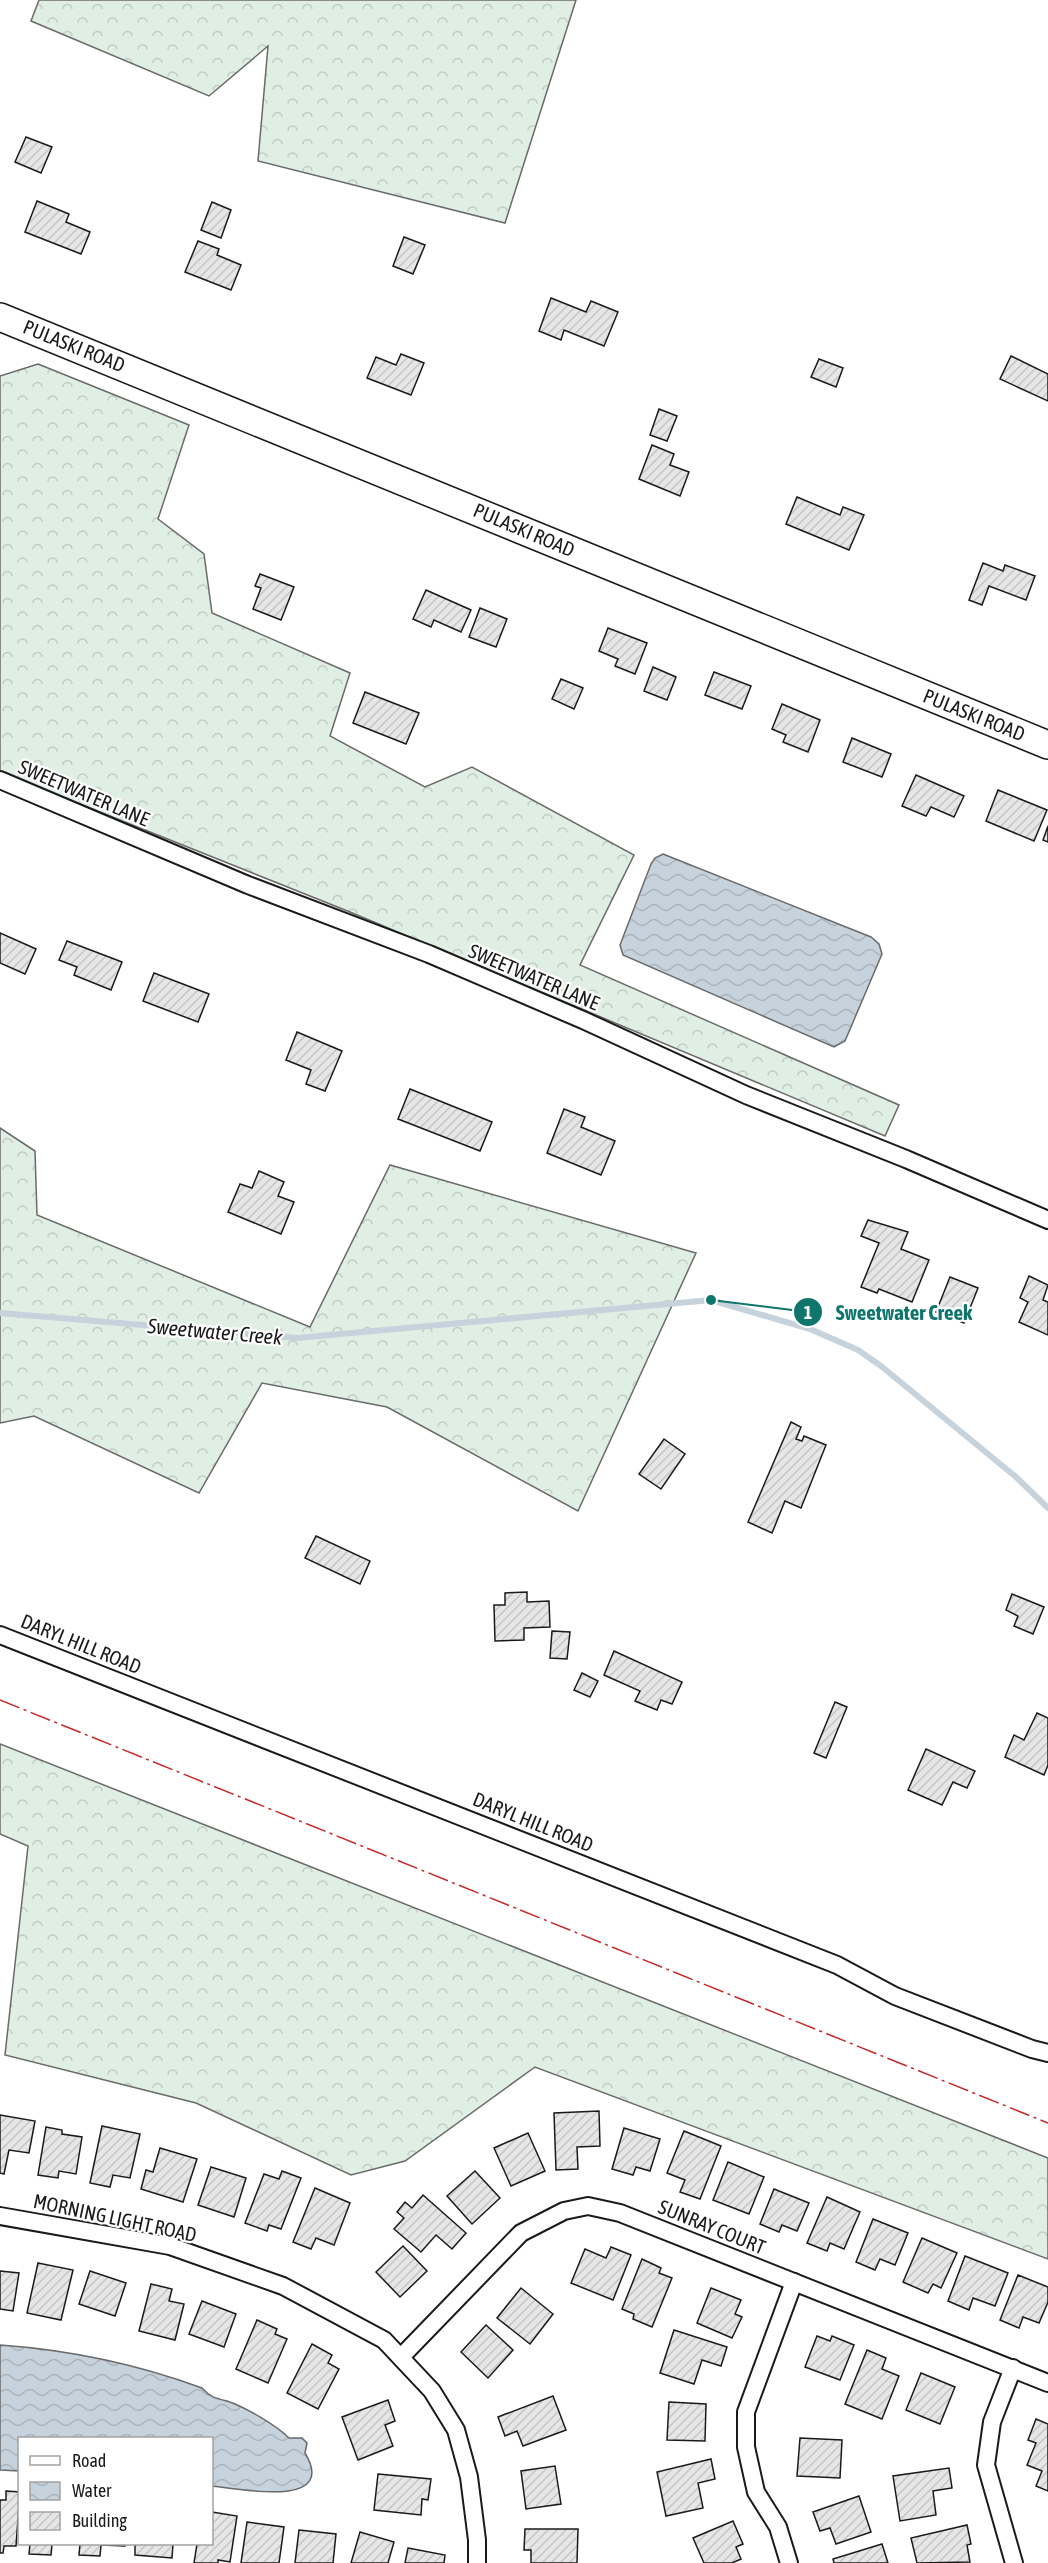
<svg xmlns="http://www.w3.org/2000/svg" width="1048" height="2563" font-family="'Asap Condensed',sans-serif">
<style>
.forest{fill:url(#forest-crowns);stroke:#6a6a6a;stroke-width:1.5}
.water{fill:url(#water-waves);stroke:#6a6a6a;stroke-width:1.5}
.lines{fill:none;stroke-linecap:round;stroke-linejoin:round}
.stream{stroke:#c6d2dc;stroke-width:6}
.building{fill:url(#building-hatch);stroke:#1a1a1a;stroke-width:1.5}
.street-casing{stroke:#1a1a1a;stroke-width:20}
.primary-casing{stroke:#1a1a1a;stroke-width:30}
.street{stroke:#fff;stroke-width:16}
.primary{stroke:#fff;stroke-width:27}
.power{stroke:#c62828;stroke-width:1.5;stroke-dasharray:21 4.5 3 4.5;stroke-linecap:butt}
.labels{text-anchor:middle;stroke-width:4.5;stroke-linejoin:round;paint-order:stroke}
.street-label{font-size:20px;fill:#1a1a1a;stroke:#fff}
.water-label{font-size:21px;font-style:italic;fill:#1a1a1a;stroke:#fff}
.leader{fill:none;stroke:#0f766e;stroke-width:2}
.callout-dot{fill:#0f766e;stroke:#fff;stroke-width:2}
.mark-label{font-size:18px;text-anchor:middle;font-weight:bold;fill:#fff}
.callout-label{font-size:21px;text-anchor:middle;font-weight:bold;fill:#0f766e;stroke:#fff;stroke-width:4.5;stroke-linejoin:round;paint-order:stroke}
</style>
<defs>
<pattern id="forest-crowns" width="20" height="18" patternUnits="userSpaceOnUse" patternTransform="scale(1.5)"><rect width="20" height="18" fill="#e0efe3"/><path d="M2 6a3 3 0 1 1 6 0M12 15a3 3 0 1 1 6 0" fill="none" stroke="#c0ccc2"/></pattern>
<pattern id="water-waves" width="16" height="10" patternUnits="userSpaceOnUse" patternTransform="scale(1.5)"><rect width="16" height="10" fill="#c6d2dc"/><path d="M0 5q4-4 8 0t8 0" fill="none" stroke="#aab4bc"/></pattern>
<pattern id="building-hatch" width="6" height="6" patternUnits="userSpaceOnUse" patternTransform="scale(1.5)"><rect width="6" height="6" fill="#e6e6e6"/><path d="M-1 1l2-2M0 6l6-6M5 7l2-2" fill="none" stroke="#c5c5c5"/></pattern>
</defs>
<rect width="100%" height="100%" fill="#fff"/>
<!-- forest -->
<g class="forest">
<polygon points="39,0 576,0 505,223 258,161 268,46 209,96 31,21"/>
<polygon points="38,364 189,425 158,519 204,554 212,613 350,673 330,736 425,787 472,767 634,855 580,965 899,1105 885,1136 350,912 0,772 0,376"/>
<polygon points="0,1128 35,1151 37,1215 310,1327 390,1165 696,1253 578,1511 387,1407 262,1383 199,1493 34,1416 0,1423"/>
<polygon points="0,1744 1048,2158 1048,2259 535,2067 405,2161 351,2175 196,2103 5,2055 28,1846 0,1834"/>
</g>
<!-- water -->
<g class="water">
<polygon points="663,854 871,937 879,944 882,954 845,1041 834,1047 623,955 620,945 651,864 655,858"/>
<path d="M0,2345c71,5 134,18 202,43 8,9 13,10 25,13 18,6 49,24 62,37h13l5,5 -2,10c34,56 -67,36 -93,33v-48h-192l-1,33 -19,-1z"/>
</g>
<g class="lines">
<!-- stream -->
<polyline class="stream" points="0,1313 297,1338 711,1300 810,1329 858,1350 881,1366 1016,1477 1048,1508"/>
</g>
<!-- building -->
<g class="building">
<polygon points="26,137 52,147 41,173 15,162"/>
<polygon points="37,201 69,214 66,222 90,232 81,254 25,232"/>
<polygon points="212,202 231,210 221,238 201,230"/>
<polygon points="404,237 425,245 413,274 393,266"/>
<polygon points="198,241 219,249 217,255 241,265 231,290 185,272"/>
<polygon points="551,298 586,312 591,301 618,312 604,346 564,330 561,340 539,331"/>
<polygon points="401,354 424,363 411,395 367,378 376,357 396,365"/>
<polygon points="1011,356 1048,374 1048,401 1000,379"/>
<polygon points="819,359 843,368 836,387 811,377"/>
<polygon points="659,409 677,416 667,441 650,435"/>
<polygon points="652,445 674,454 670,465 689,472 680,496 639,479"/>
<polygon points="797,497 840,515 843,507 864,515 849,550 786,524"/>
<polygon points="983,563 1003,571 1005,565 1035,576 1026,600 989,586 982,605 969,600"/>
<polygon points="260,574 294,587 281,620 253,609 261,588 255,586"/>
<polygon points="426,590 471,610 461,632 434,620 431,627 413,619"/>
<polygon points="480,608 507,619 496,647 469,637"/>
<polygon points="608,628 647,643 635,674 615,666 618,659 599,651"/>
<polygon points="653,667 676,677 667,700 644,691"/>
<polygon points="714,672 751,686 742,709 705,695"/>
<polygon points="561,679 583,688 574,709 552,699"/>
<polygon points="365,692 419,713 406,744 353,723"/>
<polygon points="782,704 820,720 808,752 783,742 786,735 772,729"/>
<polygon points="852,738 891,754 882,777 843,762"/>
<polygon points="916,775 964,796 954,817 931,807 926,816 902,806"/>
<polygon points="998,790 1047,810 1034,841 986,821"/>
<polygon points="1048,826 1048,842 1043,840"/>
<polygon points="0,933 36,949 25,974 0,963"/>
<polygon points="67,941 122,962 111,990 74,975 77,967 59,960"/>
<polygon points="154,973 209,994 198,1022 143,1001"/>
<polygon points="297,1032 342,1051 325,1091 306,1084 311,1070 286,1060"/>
<polygon points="410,1089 492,1122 480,1151 398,1119"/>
<polygon points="564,1109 585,1117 581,1127 615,1141 601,1175 547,1153"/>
<polygon points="259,1171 284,1182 278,1196 294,1202 281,1234 228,1212 240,1184 252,1188"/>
<polygon points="868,1220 908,1232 901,1249 929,1260 912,1302 879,1289 877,1293 861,1287 879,1243 861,1236"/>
<polygon points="1029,1276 1048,1285 1043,1300 1048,1302 1048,1335 1019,1322 1028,1302 1020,1298"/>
<polygon points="950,1277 978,1288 964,1323 936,1312"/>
<polygon points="791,1422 801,1427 796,1439 802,1441 804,1436 826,1445 801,1508 785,1501 772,1533 748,1522"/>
<polygon points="664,1439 685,1454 661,1489 639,1474"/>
<polygon points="316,1536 370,1561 360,1584 305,1558"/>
<polygon points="527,1592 527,1602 549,1601 550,1627 524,1628 524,1640 495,1641 494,1605 505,1605 505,1593"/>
<polygon points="1012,1594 1044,1607 1033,1634 1014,1626 1018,1616 1006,1610"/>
<polygon points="552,1631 570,1632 567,1659 550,1658"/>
<polygon points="614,1651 682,1682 672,1704 661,1700 657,1710 635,1701 640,1691 604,1675"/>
<polygon points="582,1673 598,1681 590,1697 574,1690"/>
<polygon points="835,1702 847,1707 826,1758 814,1753"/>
<polygon points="1037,1713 1048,1718 1048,1765 1044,1775 1005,1757 1014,1735 1024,1740"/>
<polygon points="926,1749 975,1771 967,1788 953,1782 942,1805 908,1790"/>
<polygon points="599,2111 600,2146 577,2147 578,2169 556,2170 554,2113"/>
<polygon points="0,2115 35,2121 29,2153 9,2150 4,2174 0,2173"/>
<polygon points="102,2126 140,2134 130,2178 113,2175 110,2187 90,2183"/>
<polygon points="46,2127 62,2130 62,2134 82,2137 76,2174 59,2171 58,2178 38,2175"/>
<polygon points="624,2128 660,2139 650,2171 636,2167 633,2175 612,2169"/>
<polygon points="684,2131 721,2146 700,2199 680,2192 685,2180 667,2173"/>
<polygon points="528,2133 545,2171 511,2186 494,2148"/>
<polygon points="160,2148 197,2159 183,2202 141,2189 146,2170 153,2172"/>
<polygon points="728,2162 764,2177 749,2214 713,2200"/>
<polygon points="211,2167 246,2178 234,2217 198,2205"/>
<polygon points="282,2171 301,2178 281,2229 269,2225 267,2231 245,2223 264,2174 279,2179"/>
<polygon points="475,2171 500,2198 472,2224 447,2196"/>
<polygon points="315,2188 350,2203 334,2245 316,2238 311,2249 293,2242"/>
<polygon points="774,2189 809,2203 797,2231 782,2225 779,2232 760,2224"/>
<polygon points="423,2195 466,2233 452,2249 436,2235 421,2252 394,2229 404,2218 397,2212 405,2202 412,2208"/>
<polygon points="827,2197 860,2212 844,2249 830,2243 827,2251 807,2243"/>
<polygon points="873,2219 908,2233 895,2265 880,2259 875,2270 856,2262"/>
<polygon points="922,2238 957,2253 941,2288 933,2284 928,2293 903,2282"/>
<polygon points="403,2246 427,2271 400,2297 376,2272"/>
<polygon points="611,2247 631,2255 613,2300 571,2283 585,2249 606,2258"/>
<polygon points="965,2256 1008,2273 995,2306 973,2298 969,2310 948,2301"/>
<polygon points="642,2259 661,2268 659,2273 672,2278 652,2327 633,2319 634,2314 622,2309"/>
<polygon points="38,2263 73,2270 61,2320 27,2313"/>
<polygon points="0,2271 19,2273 13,2311 0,2309"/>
<polygon points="90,2271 126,2283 115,2316 79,2304"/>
<polygon points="1018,2275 1048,2287 1048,2302 1039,2323 1023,2317 1019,2328 1000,2320"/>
<polygon points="151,2284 172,2289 169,2301 184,2304 175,2340 139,2331"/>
<polygon points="521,2288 553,2314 530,2344 497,2318"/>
<polygon points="711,2288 741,2300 735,2314 742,2317 732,2338 697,2323"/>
<polygon points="202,2301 236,2314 224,2347 189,2334"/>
<polygon points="257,2320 277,2329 275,2334 287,2339 268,2383 236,2369"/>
<polygon points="486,2325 513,2350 488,2378 461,2352"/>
<polygon points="674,2330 727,2347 721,2366 702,2360 694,2384 660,2373"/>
<polygon points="817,2336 830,2341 832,2336 854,2345 840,2380 805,2367"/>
<polygon points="312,2344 332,2355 328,2363 339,2369 318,2409 287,2393"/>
<polygon points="867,2350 886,2358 882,2369 899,2376 882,2419 845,2404"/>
<polygon points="921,2373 955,2387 940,2424 906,2410"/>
<polygon points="553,2396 566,2430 523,2446 517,2431 505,2436 498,2417"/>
<polygon points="388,2400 395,2421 385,2425 393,2446 358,2460 342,2417"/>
<polygon points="669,2402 706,2404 705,2441 667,2440"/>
<polygon points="1036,2419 1048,2424 1048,2491 1036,2486 1042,2471 1027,2465 1036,2443 1028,2440"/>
<polygon points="800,2438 842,2440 840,2478 797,2476"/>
<polygon points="711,2459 715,2479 698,2483 703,2508 666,2516 657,2472"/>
<polygon points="555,2466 561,2504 526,2509 521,2471"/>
<polygon points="949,2468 952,2488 933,2491 936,2515 900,2521 893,2476"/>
<polygon points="378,2474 431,2479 428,2500 422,2499 421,2515 374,2510"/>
<polygon points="6,2491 20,2492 16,2546 4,2546 3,2553 0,2553 0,2500 6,2500"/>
<polygon points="859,2496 871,2532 836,2544 830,2528 820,2531 813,2512"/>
<polygon points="212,2512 237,2516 230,2562 218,2560 218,2563 194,2563 197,2544 212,2544"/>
<polygon points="733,2521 743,2544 736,2547 741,2559 732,2563 704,2563 693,2538"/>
<polygon points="247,2522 284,2527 279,2563 241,2563"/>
<polygon points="967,2525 971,2544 967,2545 970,2562 917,2563 911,2538"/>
<polygon points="525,2529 578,2529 577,2563 531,2563 531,2550 524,2550"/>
<polygon points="299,2530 336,2534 333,2563 295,2563"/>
<polygon points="360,2532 394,2542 388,2563 351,2563"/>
<polygon points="30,2544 52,2544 51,2555 29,2554"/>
<polygon points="80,2544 125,2544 125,2546 101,2545 100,2556 79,2555"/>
<polygon points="135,2544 173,2544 172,2558 135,2555"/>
<polygon points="882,2544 888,2563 834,2563 833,2559"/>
<polygon points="408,2548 445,2555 444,2563 405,2563"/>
</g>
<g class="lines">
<!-- street casing -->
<g class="street-casing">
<g id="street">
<polyline points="0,780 248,885 429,954 583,1020 746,1095 906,1159 1048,1220"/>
<polyline points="0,1635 837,1965 895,1996 1032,2049 1048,2053"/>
<polyline points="0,2216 170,2246 283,2286 384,2340 432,2391 456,2430 469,2477 477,2540 477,2563"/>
<polyline points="401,2357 521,2233 564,2211 588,2206 620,2213 1048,2383"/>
<polyline points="1013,2368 992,2422 986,2465 1014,2563"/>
<polyline points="789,2563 778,2527 756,2492 746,2447 746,2412 794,2282"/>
</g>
</g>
<!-- primary casing -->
<g class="primary-casing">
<polyline id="primary" points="0,317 1048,745"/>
</g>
<!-- street -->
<use href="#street" class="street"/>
<!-- primary -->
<use href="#primary" class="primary"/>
<!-- power -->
<polyline class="power" points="0,1700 1048,2123"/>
</g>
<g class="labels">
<!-- street labels -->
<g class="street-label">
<text transform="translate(74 346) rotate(22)" y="7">PULASKI ROAD</text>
<text transform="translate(524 530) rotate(23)" y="7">PULASKI ROAD</text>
<text transform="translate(974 715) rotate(22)" y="7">PULASKI ROAD</text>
<text transform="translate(84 793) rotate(23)" y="7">SWEETWATER LANE</text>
<text transform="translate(534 977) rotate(23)" y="7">SWEETWATER LANE</text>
<text transform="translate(81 1644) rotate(22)" y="7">DARYL HILL ROAD</text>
<text transform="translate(533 1822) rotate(22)" y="7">DARYL HILL ROAD</text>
<text transform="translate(115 2218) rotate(12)" y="7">MORNING LIGHT ROAD</text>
<text transform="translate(712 2227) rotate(22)" y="7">SUNRAY COURT</text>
</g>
<!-- water labels -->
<g class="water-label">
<text transform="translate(215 1332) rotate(5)" y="7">Sweetwater Creek</text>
</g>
</g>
<!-- callouts -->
<path class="leader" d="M711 1300L808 1312"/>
<g class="callout-dot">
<circle cx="711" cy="1300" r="6"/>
<circle cx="808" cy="1312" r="15"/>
</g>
<g class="mark-label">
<text x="808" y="1319">1</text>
</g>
<g class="callout-label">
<text x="904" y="1320">Sweetwater Creek</text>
</g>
<!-- legend -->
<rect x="18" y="2437" width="195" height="108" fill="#ffffff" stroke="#a3a3a3" stroke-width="1.5"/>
<rect x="30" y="2456" width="30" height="9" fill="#ffffff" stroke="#a3a3a3" stroke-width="1.5"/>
<text x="72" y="2467" font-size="18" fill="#1a1a1a">Road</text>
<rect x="30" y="2482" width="30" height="18" fill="url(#water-waves)" stroke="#a3a3a3" stroke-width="1.5"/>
<text x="72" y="2497" font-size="18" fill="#1a1a1a">Water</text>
<rect x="30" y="2512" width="30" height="18" fill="url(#building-hatch)" stroke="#a3a3a3" stroke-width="1.5"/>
<text x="72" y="2527" font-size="18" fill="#1a1a1a">Building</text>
</svg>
